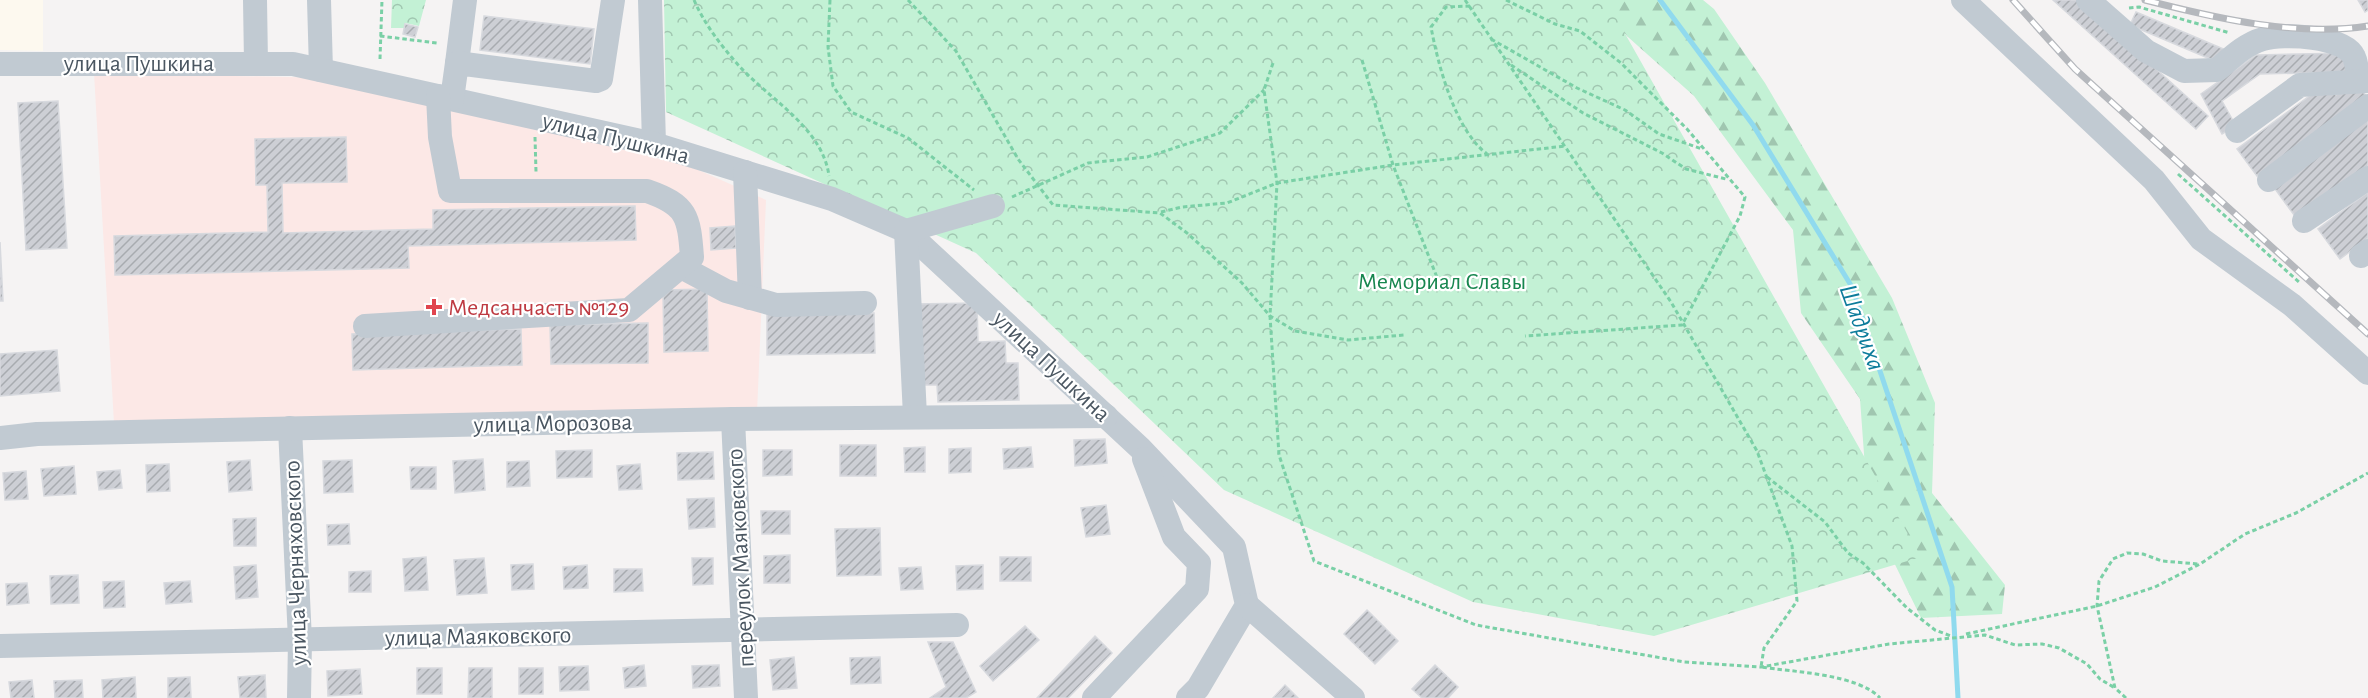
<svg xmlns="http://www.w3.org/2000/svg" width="2368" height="698" font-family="'Alegreya Sans',sans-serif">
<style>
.commercial{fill:#fdf9ef}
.medical{fill:#fce8e6}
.forest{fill:url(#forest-firs)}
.park{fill:url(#park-crowns)}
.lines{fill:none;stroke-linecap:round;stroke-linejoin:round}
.stream{stroke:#90daee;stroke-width:5}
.building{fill:url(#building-hatch);stroke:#d7d9de;stroke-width:1.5}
.path{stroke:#7ad0a6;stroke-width:3;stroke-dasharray:4.5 3;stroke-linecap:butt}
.minor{stroke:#c1cad2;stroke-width:24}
.rail-casing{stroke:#b5b8bd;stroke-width:7}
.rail{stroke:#fff;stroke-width:4.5;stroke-dasharray:14;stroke-linecap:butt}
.health-dot{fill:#e0444e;stroke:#fff;stroke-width:2}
.labels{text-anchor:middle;stroke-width:4.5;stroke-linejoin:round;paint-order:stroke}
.street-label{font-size:24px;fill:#4a5661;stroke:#fff}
.park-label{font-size:24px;fill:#17864f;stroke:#fff}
.health-label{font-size:24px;fill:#be3a42;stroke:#fff;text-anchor:start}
.water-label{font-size:26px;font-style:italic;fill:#0c7c9b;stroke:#fff}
</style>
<defs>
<pattern id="forest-firs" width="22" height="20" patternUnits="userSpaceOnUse" patternTransform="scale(1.5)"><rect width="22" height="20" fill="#c3f1d5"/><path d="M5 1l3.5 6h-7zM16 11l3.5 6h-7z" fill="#a0c6b0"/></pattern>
<pattern id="park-crowns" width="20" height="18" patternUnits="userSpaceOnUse" patternTransform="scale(1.5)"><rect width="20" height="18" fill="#c3f1d5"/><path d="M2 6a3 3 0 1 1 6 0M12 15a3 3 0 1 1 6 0" fill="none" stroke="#a0c6b0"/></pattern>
<pattern id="building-hatch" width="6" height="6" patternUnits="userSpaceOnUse" patternTransform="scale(1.5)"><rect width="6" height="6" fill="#cdcfd5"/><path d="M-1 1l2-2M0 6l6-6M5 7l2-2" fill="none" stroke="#a8abb0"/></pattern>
</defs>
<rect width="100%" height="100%" fill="#f5f3f3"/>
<!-- commercial -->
<polygon class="commercial" points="0,0 43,0 43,51 0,50"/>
<!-- medical -->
<polygon class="medical" points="94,73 332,78 569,135 694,168 766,200 757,413 115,441"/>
<!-- forest -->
<polygon class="forest" points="1596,0 1703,0 1714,9 1765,83 1892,298 1935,403 1932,493 2005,585 2002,614 1921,618 1868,509 1860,399 1801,313 1793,230 1694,96 1628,37"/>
<!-- park -->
<g class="park">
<polygon points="392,0 426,0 419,26 405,23 404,28 391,28"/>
<polygon points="664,0 1606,0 1921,557 1654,636 1473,602 1224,490 976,253 666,112"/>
</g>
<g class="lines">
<!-- stream -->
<polyline class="stream" points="1660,0 1753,125 1852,287 1952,587 1958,698"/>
</g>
<!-- building -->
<g class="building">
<polygon points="2053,0 2080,0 2208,116 2196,129"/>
<polygon points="2358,0 2368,0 2368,10 2365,12"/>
<polygon points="2136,12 2228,51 2222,64 2130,25"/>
<polygon points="484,16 594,29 590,64 480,50"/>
<polygon points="405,24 418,27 415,37 403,34"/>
<polygon points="2348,53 2349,72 2260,74 2222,101 2236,126 2222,134 2201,94 2256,55"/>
<polygon points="2356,81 2366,96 2257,176 2237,149 2327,83 2336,95"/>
<polygon points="58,101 67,248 26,250 18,103"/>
<polygon points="2368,119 2368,166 2297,219 2275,189"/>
<polygon points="346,137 347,182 282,183 283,233 433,229 433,210 635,206 636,240 408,246 409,268 115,275 114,236 268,232 267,185 256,185 255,139"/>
<polygon points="2368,192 2368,238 2340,259 2318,229"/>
<polygon points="735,226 736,248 711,250 710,228"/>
<polygon points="0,242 3,301 0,301"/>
<polygon points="707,289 708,351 664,352 663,290"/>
<polygon points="977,303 978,342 1005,341 1006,363 1018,363 1019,400 938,402 937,385 916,385 914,304"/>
<polygon points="874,313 875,353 767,355 767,314"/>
<polygon points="648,323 648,363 551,364 550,325"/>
<polygon points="521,329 522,365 353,370 352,334"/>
<polygon points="57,350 60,391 0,396 0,354"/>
<polygon points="1105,439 1107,463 1075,466 1074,440"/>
<rect x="840" y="445" width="36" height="31"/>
<polygon points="925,447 925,472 905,472 904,448"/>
<polygon points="1031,447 1033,467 1004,469 1003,449"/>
<polygon points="971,448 971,472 949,473 949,449"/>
<polygon points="592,450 592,477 557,478 556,451"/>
<polygon points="763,450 792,450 792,475 763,476"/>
<polygon points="713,452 714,479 678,480 677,453"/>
<polygon points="483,459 485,490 455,493 453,461"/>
<polygon points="250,460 252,490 229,492 227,462"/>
<polygon points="352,460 353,492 324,493 323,461"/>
<polygon points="529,461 530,486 507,487 507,462"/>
<polygon points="169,464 170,491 147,492 146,465"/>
<polygon points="640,464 642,489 619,490 617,466"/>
<polygon points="74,466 76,494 44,496 41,469"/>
<polygon points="410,467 436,467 436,489 411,489"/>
<polygon points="120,470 122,488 99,490 97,472"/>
<polygon points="26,471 28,499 5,500 3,473"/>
<polygon points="714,498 715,527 689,529 687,499"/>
<polygon points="1106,505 1110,534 1086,537 1081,508"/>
<polygon points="761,511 790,511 790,534 762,534"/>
<polygon points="256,518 256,546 234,546 233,519"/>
<polygon points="349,524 350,544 328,545 327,525"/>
<polygon points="880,528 881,575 837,576 835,529"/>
<polygon points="790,555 790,583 764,583 764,556"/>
<polygon points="426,557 428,590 405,591 403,559"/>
<rect x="1000" y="557" width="31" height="24"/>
<polygon points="484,558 487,593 457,595 454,560"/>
<polygon points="692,558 713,558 713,584 693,585"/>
<polygon points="533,564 534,589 512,590 511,565"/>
<polygon points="256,565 258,597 236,599 234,567"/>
<polygon points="587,565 588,588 564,589 563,567"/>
<polygon points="983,565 983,589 957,590 956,566"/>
<polygon points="921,567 923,589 901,590 899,568"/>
<polygon points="614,569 642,569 643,591 614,592"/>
<polygon points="371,571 371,592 349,592 349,572"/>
<polygon points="78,575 79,603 51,604 50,576"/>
<polygon points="124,581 125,607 104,608 103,582"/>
<polygon points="190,581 192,602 166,604 164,583"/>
<polygon points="27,583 29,603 7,605 6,584"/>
<polygon points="1367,610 1398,641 1375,664 1344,634"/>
<polygon points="1025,626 1039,640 993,681 980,666"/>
<polygon points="1095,636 1112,653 1068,698 1037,698"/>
<polygon points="928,642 953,642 976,692 966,698 930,698 946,687"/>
<polygon points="794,657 797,688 773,690 770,660"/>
<polygon points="880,657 881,683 851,684 850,658"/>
<polygon points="644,665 646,686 625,688 623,668"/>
<polygon points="719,665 720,686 693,688 692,666"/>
<polygon points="1435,665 1458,687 1448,698 1422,698 1412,689"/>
<polygon points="588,666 589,690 560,691 559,667"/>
<rect x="417" y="668" width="25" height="26"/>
<polygon points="469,668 492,668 492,698 468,698"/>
<rect x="519" y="668" width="24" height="26"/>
<polygon points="360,669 362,694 328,696 327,671"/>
<polygon points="265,675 266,698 240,698 238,677"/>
<polygon points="135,677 136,698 103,698 102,680"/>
<polygon points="190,677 191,698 168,698 168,678"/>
<polygon points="32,680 34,698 11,698 9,682"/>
<polygon points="82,680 83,698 55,698 54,681"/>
<polygon points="1285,685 1298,698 1273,698"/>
</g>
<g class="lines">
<!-- path -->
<g class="path">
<path d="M694,0c11,25 28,47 47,68 30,32 82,61 88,108"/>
<polyline points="830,0 828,47 833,86 851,112 908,138 974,190"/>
<polyline points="908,0 956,51 1018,159 1053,205 1160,213 1187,233 1242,283 1270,316 1295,331 1348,340 1404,335"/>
<path d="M1465,0l206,302 86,149 35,95 5,55 -33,47 -3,19c32,5 97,7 119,31"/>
<polyline points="1506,0 1555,24 1580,31 1621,63 1687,129 1745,197 1740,216 1682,325 1525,336"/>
<path d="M1470,6l-24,1 -15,20c7,38 24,103 56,127"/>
<polyline points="2129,8 2139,7 2230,33"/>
<polyline points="380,36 437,43"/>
<polyline points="1491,39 1577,88 1625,110 1659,134 1702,149"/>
<polyline points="380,59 382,0"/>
<polyline points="1362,60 1393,165 1438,280"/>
<polyline points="1273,63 1264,90 1277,183 1270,316 1279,455 1314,561 1476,625 1684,662 1761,667 1889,644 1985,635 2015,645 2042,644 2059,648 2087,664 2100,679 2115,688"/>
<polyline points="1511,65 1583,113 1662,153 1686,169 1726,179"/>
<polyline points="535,137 536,172"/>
<polyline points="2178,174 2300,283"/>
<polyline points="1012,197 1088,163 1147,157 1220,133 1264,90"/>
<polyline points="1161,212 1182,207 1227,203 1277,183 1393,165 1566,146"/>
<polyline points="1767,477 1825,522 1848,553 1863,563 1907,608 1935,630 1951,636"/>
<polyline points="1966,634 2097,606 2155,587 2200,564 2245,534 2296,513 2368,473"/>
<polyline points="2126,698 2115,688 2097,606 2099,581 2113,559 2127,553 2143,554 2162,561 2198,564"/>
</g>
<!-- minor -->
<g class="minor">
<polyline points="255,0 256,63"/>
<polyline points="319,0 321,70"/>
<polyline points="650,0 654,144"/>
<polyline points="1963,0 2154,180 2201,239 2292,305 2368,373"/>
<path d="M2088,0l58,51 38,20 33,-1c14,-12 28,-26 46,-31 20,-6 82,-3 91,18 3,6 3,16 4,23"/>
<polyline points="457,63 465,0"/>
<polyline points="0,64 293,64 654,144 832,199 906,231 1140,448 1234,547 1247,605 1198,688 1188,698"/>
<polyline points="452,99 457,63 596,81 601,79 613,0"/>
<polyline points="2237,131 2300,85 2368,81"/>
<polyline points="745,172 750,298"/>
<polyline points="2269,180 2368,106"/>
<polyline points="2304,221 2368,178"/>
<polyline points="2361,256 2368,251"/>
<polyline points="681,267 726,291 776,305 865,303"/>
<path d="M365,326l264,-16 63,-53c-3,-41 -5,-52 -45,-66h-197l-10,-54 -2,-41"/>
<polyline points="915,416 906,231 993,206"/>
<polyline points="733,419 746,698"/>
<polyline points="290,428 300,640 299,698"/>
<polyline points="0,438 37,434 733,419 1106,416"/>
<polyline points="1247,605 1353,698"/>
<polyline points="0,646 957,625"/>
<polyline points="1094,698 1197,589 1199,563 1174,537 1144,459"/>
</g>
<!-- rail casing -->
<g class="rail-casing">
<g id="rail">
<polyline points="2013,0 2075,69 2368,334"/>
<path d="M2145,0c70,18 151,37 223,26"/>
</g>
</g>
<!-- rail -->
<use href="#rail" class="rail"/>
</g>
<!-- markers -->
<path class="health-dot" d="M431 298h6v6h6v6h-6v6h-6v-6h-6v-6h6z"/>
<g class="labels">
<!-- street labels -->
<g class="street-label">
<text x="139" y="71">улица Пушкина</text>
<text transform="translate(616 138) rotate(14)" y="8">улица Пушкина</text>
<text transform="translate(1052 366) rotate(43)" y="8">улица Пушкина</text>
<text transform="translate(553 423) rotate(-1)" y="8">улица Морозова</text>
<text transform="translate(740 558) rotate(-93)" y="8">переулок Маяковского</text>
<text transform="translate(295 563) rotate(-92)" y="8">улица Черняховского</text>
<text transform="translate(478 636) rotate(-1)" y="8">улица Маяковского</text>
</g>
<!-- park labels -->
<g class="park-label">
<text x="1442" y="289">Мемориал Славы</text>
</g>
<!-- health labels -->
<g class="health-label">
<text x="448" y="315">Медсанчасть №129</text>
</g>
<!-- water labels -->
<g class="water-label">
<text transform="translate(1863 327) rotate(70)" y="9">Шадриха</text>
</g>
</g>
</svg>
